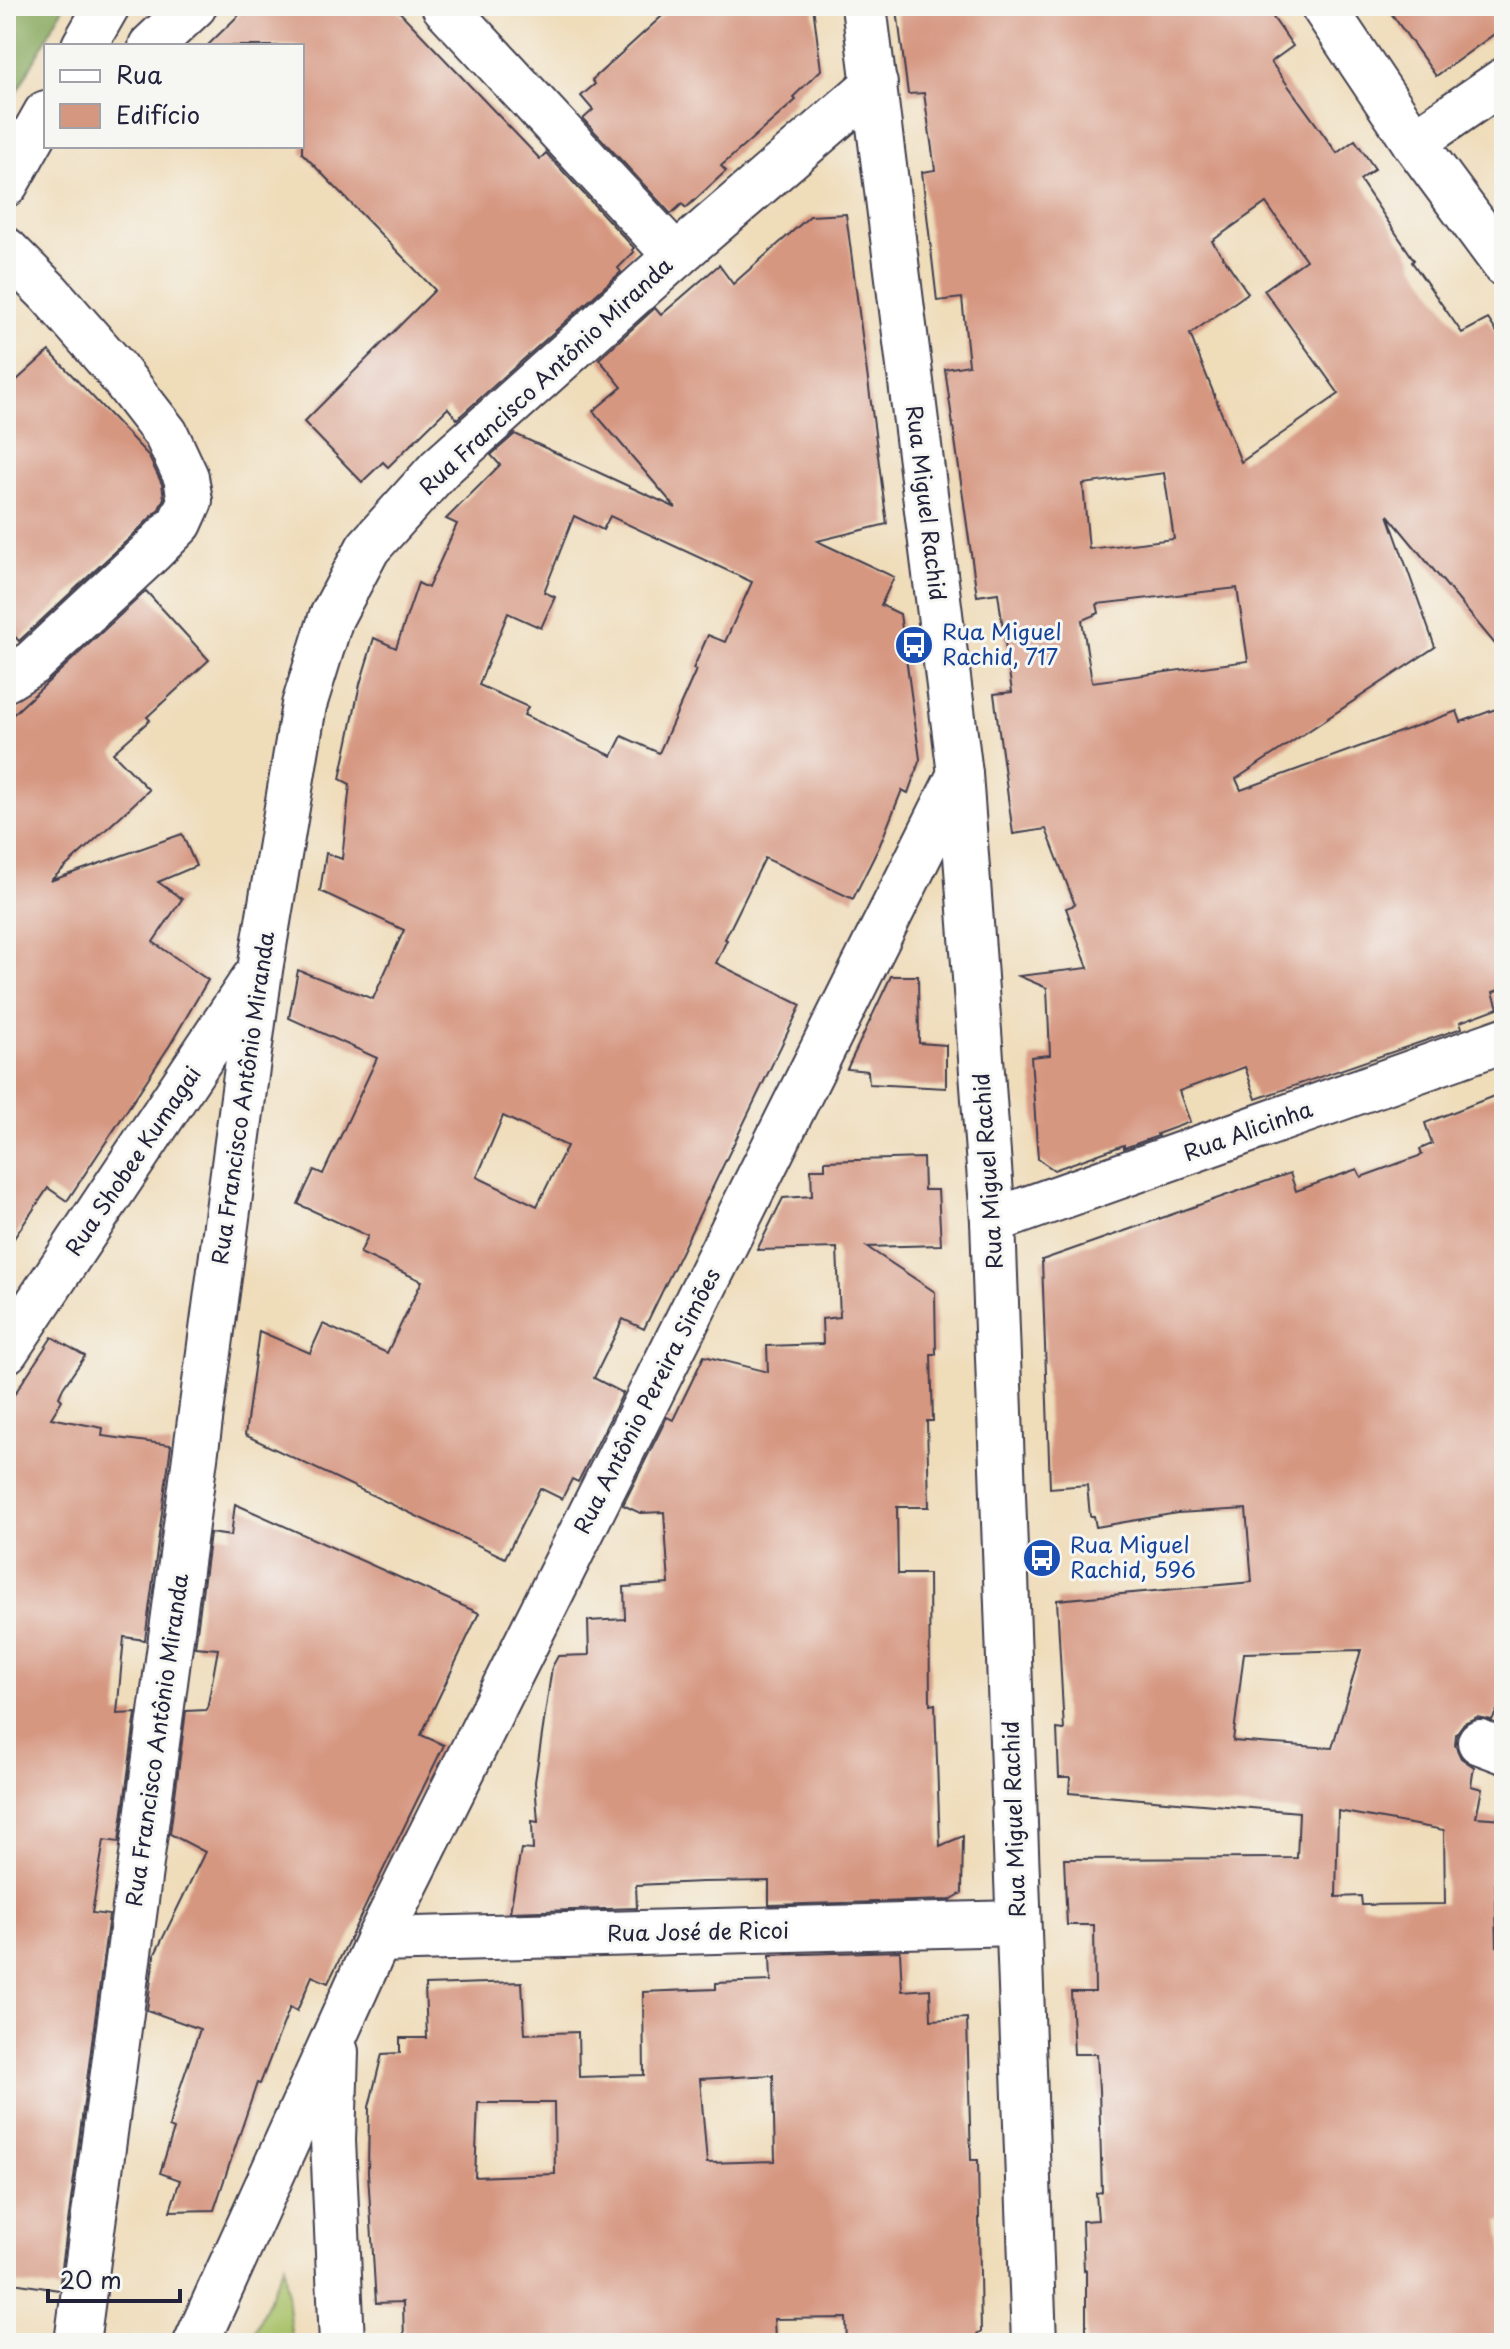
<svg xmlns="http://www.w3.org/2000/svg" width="1510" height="2349" font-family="'Playpen Sans',sans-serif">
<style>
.green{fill:#a8c167;stroke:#657251;stroke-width:2}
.forest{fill:#86a75c;stroke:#54644c;stroke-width:2}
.building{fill:#d69781;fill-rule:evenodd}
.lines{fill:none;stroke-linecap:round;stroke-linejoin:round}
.minor-casing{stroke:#413e4e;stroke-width:48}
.secondary-casing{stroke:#413e4e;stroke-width:48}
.minor{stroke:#fff;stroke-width:44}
.secondary{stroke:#fff;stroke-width:44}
.labels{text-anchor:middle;stroke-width:6;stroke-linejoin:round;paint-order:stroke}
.street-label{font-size:22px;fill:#22223b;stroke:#f6f6f2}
.transit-label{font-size:22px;fill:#164399;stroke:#f6f6f2;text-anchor:start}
</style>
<rect width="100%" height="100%" fill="#f6f6f2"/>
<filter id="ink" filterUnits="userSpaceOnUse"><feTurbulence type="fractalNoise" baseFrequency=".0125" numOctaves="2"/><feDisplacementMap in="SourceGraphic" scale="16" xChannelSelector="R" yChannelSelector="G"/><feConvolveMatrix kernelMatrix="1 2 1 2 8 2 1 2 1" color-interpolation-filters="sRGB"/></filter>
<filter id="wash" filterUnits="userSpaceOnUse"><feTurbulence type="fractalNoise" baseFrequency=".006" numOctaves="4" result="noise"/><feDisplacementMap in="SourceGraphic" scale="32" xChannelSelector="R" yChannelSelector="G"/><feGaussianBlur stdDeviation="1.8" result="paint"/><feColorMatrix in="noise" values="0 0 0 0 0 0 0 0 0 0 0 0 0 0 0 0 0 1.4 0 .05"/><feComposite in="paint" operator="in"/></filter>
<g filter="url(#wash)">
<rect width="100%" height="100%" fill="#efdcb9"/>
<!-- green -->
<polygon class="green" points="284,2264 292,2343 250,2343"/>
<!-- forest -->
<polygon class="forest" points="6,6 64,6 6,112"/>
<g id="blocks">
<!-- building -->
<g class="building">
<polygon points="248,6 394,6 540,159 546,153 634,248 632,250 634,252 618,268 621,272 457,419 448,408 388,467 383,462 362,482 304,422 435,290 302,153 302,46 207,46"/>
<polygon points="673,6 813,6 821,70 793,97 796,100 721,166 726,171 686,208 682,204 671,214 583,119 593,110 581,96 595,84 592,80"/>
<path d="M928,6h337l28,40 -22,16 66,91 18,-13 20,29 -15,11 54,80 -2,2 50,71 26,-14 16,24v312l-116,-140 47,132 -199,132 5,11 216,-79 4,11 43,-16v282l-11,4 5,16 -38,14 2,6 -206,71 -11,-32 -66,24 11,31 -33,12 1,2 -34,12v-3l-70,25 -16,-11 -7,-102 19,-2 -3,-67 -28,-12 69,-8 -22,-60 9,-3 -29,-76 -33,5 -19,-140 18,-2 -14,-99 -21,3 -32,-227 24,-4 -7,-67 -25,3 -15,-129 13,-2 -11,-77 -16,1 -11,-84zM1266,203l40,57 -42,30 75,104 -98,68 -51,-128 58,-41 -36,-52zM1164,473l10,66 -85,10 -6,-65zM1237,588l11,73 -156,21 -10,-62 17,-7 -2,-9z"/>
<polygon points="1386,6 1504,6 1504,27 1436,76"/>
<path d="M846,214l41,310 -70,17 77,36 -13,28 19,9 20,145 -12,34 -6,-3 -23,57 -26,52 -88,-41 -40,81 2,1 -11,23 85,42 -157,324 -21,-10 -29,59 29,15 -45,89 -6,-3 -10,20 -22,-11 -35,70 -260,-123 14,-104 51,22 13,-29 64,29 35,-72 -62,-28 8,-17 -70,-32 16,-34 9,4 54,-116 -88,-40 9,-48 75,29 31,-69 -84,-39 6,-38 16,6 8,-75 -10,-5 20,-95 14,-46 22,10 22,-65 10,5 29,-64 -11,-5 54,-54 -9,-10 24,-21 161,74 -83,-97 29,-24 -23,-28 56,-51 6,7 58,-50 14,19 77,-68zM574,516l29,14 7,-14 142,66 -27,60 -17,-7 -15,34 3,1 -37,83 -37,-17 -10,20 -88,-41 4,-8 -49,-22 29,-72 33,15 14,-31 -11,-5zM503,1116l64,30 -30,60 -60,-29z"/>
<polygon points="49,351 148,455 162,484 164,498 159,509 133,535 19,641 6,627 6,390"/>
<polygon points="146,591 209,660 147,717 150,720 113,753 149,790 50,881 182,834 196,866 158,882 182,899 153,942 208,980 170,1045 67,1201 48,1188 6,1250 6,721"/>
<polygon points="891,976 918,976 919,1043 946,1045 946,1088 869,1084 868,1071 847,1069"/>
<path d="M1504,1092v605l-12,23 -15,-3 -13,6 -8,11 -1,11 6,13 13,9 -3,19 11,3 -6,28 28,2v43h-9l2,84 6,-1 1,50v225l-5,1 5,38v84h-418v-73l-2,1 -2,-50 16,-1 -2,-27 6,-1 -3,-102 -2,-36h-23l-3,-62h24l-1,-67h-27l-3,-66 233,-1 2,-46 -230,-19 1,-16h-11l-2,-48 7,1 -7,-130 195,-18 -6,-73 -69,4 -81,14 -2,-11h-4l-3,-31 -37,3 -8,-228 248,-87 6,18 61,-22 4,8 61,-22 -2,-6 12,-5 -7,-21zM1361,1650l-29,98 -99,-7 11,-88zM1338,1811l106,19 1,74 -83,1 -1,-9 -25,1z"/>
<polygon points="923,1158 924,1190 938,1190 941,1245 867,1247 935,1292 936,1354 931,1354 933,1421 927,1421 929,1507 897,1507 898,1574 929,1574 930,1705 935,1704 940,1846 963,1836 962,1893 950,1900 769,1905 769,1881 702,1882 636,1885 637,1908 510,1912 521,1849 533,1850 532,1821 538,1822 535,1782 552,1667 558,1656 589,1655 588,1621 625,1619 624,1587 669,1584 664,1512 640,1513 623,1505 667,1417 673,1420 704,1356 768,1372 767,1346 823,1344 822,1319 840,1317 837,1248 757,1250 783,1198 812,1196 811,1169 825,1169 825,1161"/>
<polygon points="52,1337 85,1356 63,1388 59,1397 62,1400 51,1418 103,1428 102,1436 171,1445 145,1640 124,1637 117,1714 136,1713 119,1842 104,1840 92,1913 109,1915 59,2290 6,2282 6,1407"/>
<polygon points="235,1504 479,1613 421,1735 444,1745 328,1983 312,1976 297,2011 290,2007 260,2084 257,2083 214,2210 170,2211 180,2180 160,2173 174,2129 169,2127 179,2091 200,2029 147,2010 154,1956 205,1852 170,1834 186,1711 207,1710 218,1649 195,1647 210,1533 231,1536"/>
<path d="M900,1951l2,40 28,-2 1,31 36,-2 4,142h7l3,172 -15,11h-119l-1,-25 -72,1 1,19 -59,5h-312l-1,-41 -27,1 -8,-130 1,-66 13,-53 18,-1v-15h27l-2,-53 97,-3 3,52 53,-2 1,45 65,-2 -1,-83 73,-3v-6l55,-2 -1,-26zM773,2075l2,86 -68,2 -7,-84zM478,2103h76l1,71 -80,3z"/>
</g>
</g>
</g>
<g filter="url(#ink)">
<use href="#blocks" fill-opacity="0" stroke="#413e4e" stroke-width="2"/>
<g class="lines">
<!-- minor casing -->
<g class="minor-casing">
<g id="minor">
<polyline points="444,6 676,256"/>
<polyline points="1323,6 1414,142 1504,264"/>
<polyline points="84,46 107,6"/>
<polyline points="151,46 194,6"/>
<polyline points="1414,142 1504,80"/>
<polyline points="6,184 46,113"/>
<polyline points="6,250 49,293 114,367 166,434 186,477 190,501 180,523 150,553 32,663 6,679"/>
<polyline points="993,1221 1504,1040"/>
<polyline points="6,1351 253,980"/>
<polyline points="1480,1742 1504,1751"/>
<polyline points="378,1940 1017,1923"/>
<polyline points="336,2052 333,2140 342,2343"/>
<polyline points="77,2343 260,970 304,705 331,618 368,548 440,468 676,256 875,84"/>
<polyline points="196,2343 378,1940 960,774"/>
</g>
</g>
<!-- secondary casing -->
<g class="secondary-casing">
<polyline id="secondary" points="864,6 960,774 993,1221 1034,2343"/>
</g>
<!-- minor -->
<use href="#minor" class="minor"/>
<!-- secondary -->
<use href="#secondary" class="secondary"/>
</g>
</g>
<!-- icons -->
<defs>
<g id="bus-disc" transform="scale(2)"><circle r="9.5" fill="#1a4fb4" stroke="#f6f6f2"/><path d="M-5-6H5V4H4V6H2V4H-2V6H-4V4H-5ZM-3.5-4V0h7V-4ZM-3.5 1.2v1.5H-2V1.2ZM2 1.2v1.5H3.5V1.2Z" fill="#fff"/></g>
</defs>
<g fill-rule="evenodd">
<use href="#bus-disc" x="914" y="645"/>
<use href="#bus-disc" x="1042" y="1558"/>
</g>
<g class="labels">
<!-- street labels -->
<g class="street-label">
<text transform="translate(546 376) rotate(-43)" y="8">Rua Francisco Antônio Miranda</text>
<text transform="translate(926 503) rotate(83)" y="8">Rua Miguel Rachid</text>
<text transform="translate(243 1098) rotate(-82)" y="8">Rua Francisco Antônio Miranda</text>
<text transform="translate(1248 1131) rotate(-20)" y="8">Rua Alicinha</text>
<text transform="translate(133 1161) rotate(-56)" y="8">Rua Shobee Kumagai</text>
<text transform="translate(988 1171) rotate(-94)" y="8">Rua Miguel Rachid</text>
<text transform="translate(647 1401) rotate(-63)" y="8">Rua Antônio Pereira Simões</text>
<text transform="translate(157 1740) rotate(-82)" y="8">Rua Francisco Antônio Miranda</text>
<text transform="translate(1014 1819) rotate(-92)" y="8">Rua Miguel Rachid</text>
<text transform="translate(698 1932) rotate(-1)" y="8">Rua José de Ricoi</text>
</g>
<!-- transit labels -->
<g class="transit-label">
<text x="942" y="640">Rua Miguel<tspan x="942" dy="25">Rachid, 717</tspan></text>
<text x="1070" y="1553">Rua Miguel<tspan x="1070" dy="25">Rachid, 596</tspan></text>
</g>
</g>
<!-- margin -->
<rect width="1510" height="2349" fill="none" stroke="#f6f6f2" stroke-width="32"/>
<!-- legend -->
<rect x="44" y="44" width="260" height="104" fill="#f6f6f2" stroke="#a1a1a9" stroke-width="2"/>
<rect x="60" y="70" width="40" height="12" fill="#ffffff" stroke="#a1a1a9" stroke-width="2"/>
<text x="116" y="84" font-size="24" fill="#22223b">Rua</text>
<rect x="60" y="104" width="40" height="24" fill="#d69781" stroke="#a1a1a9" stroke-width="2"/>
<text x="116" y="124" font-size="24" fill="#22223b">Edifício</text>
<!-- scale -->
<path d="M48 2289v12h132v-12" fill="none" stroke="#22223b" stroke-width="4"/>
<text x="60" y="2289" font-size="24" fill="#22223b" stroke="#f6f6f2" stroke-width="6" paint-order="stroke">20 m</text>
</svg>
